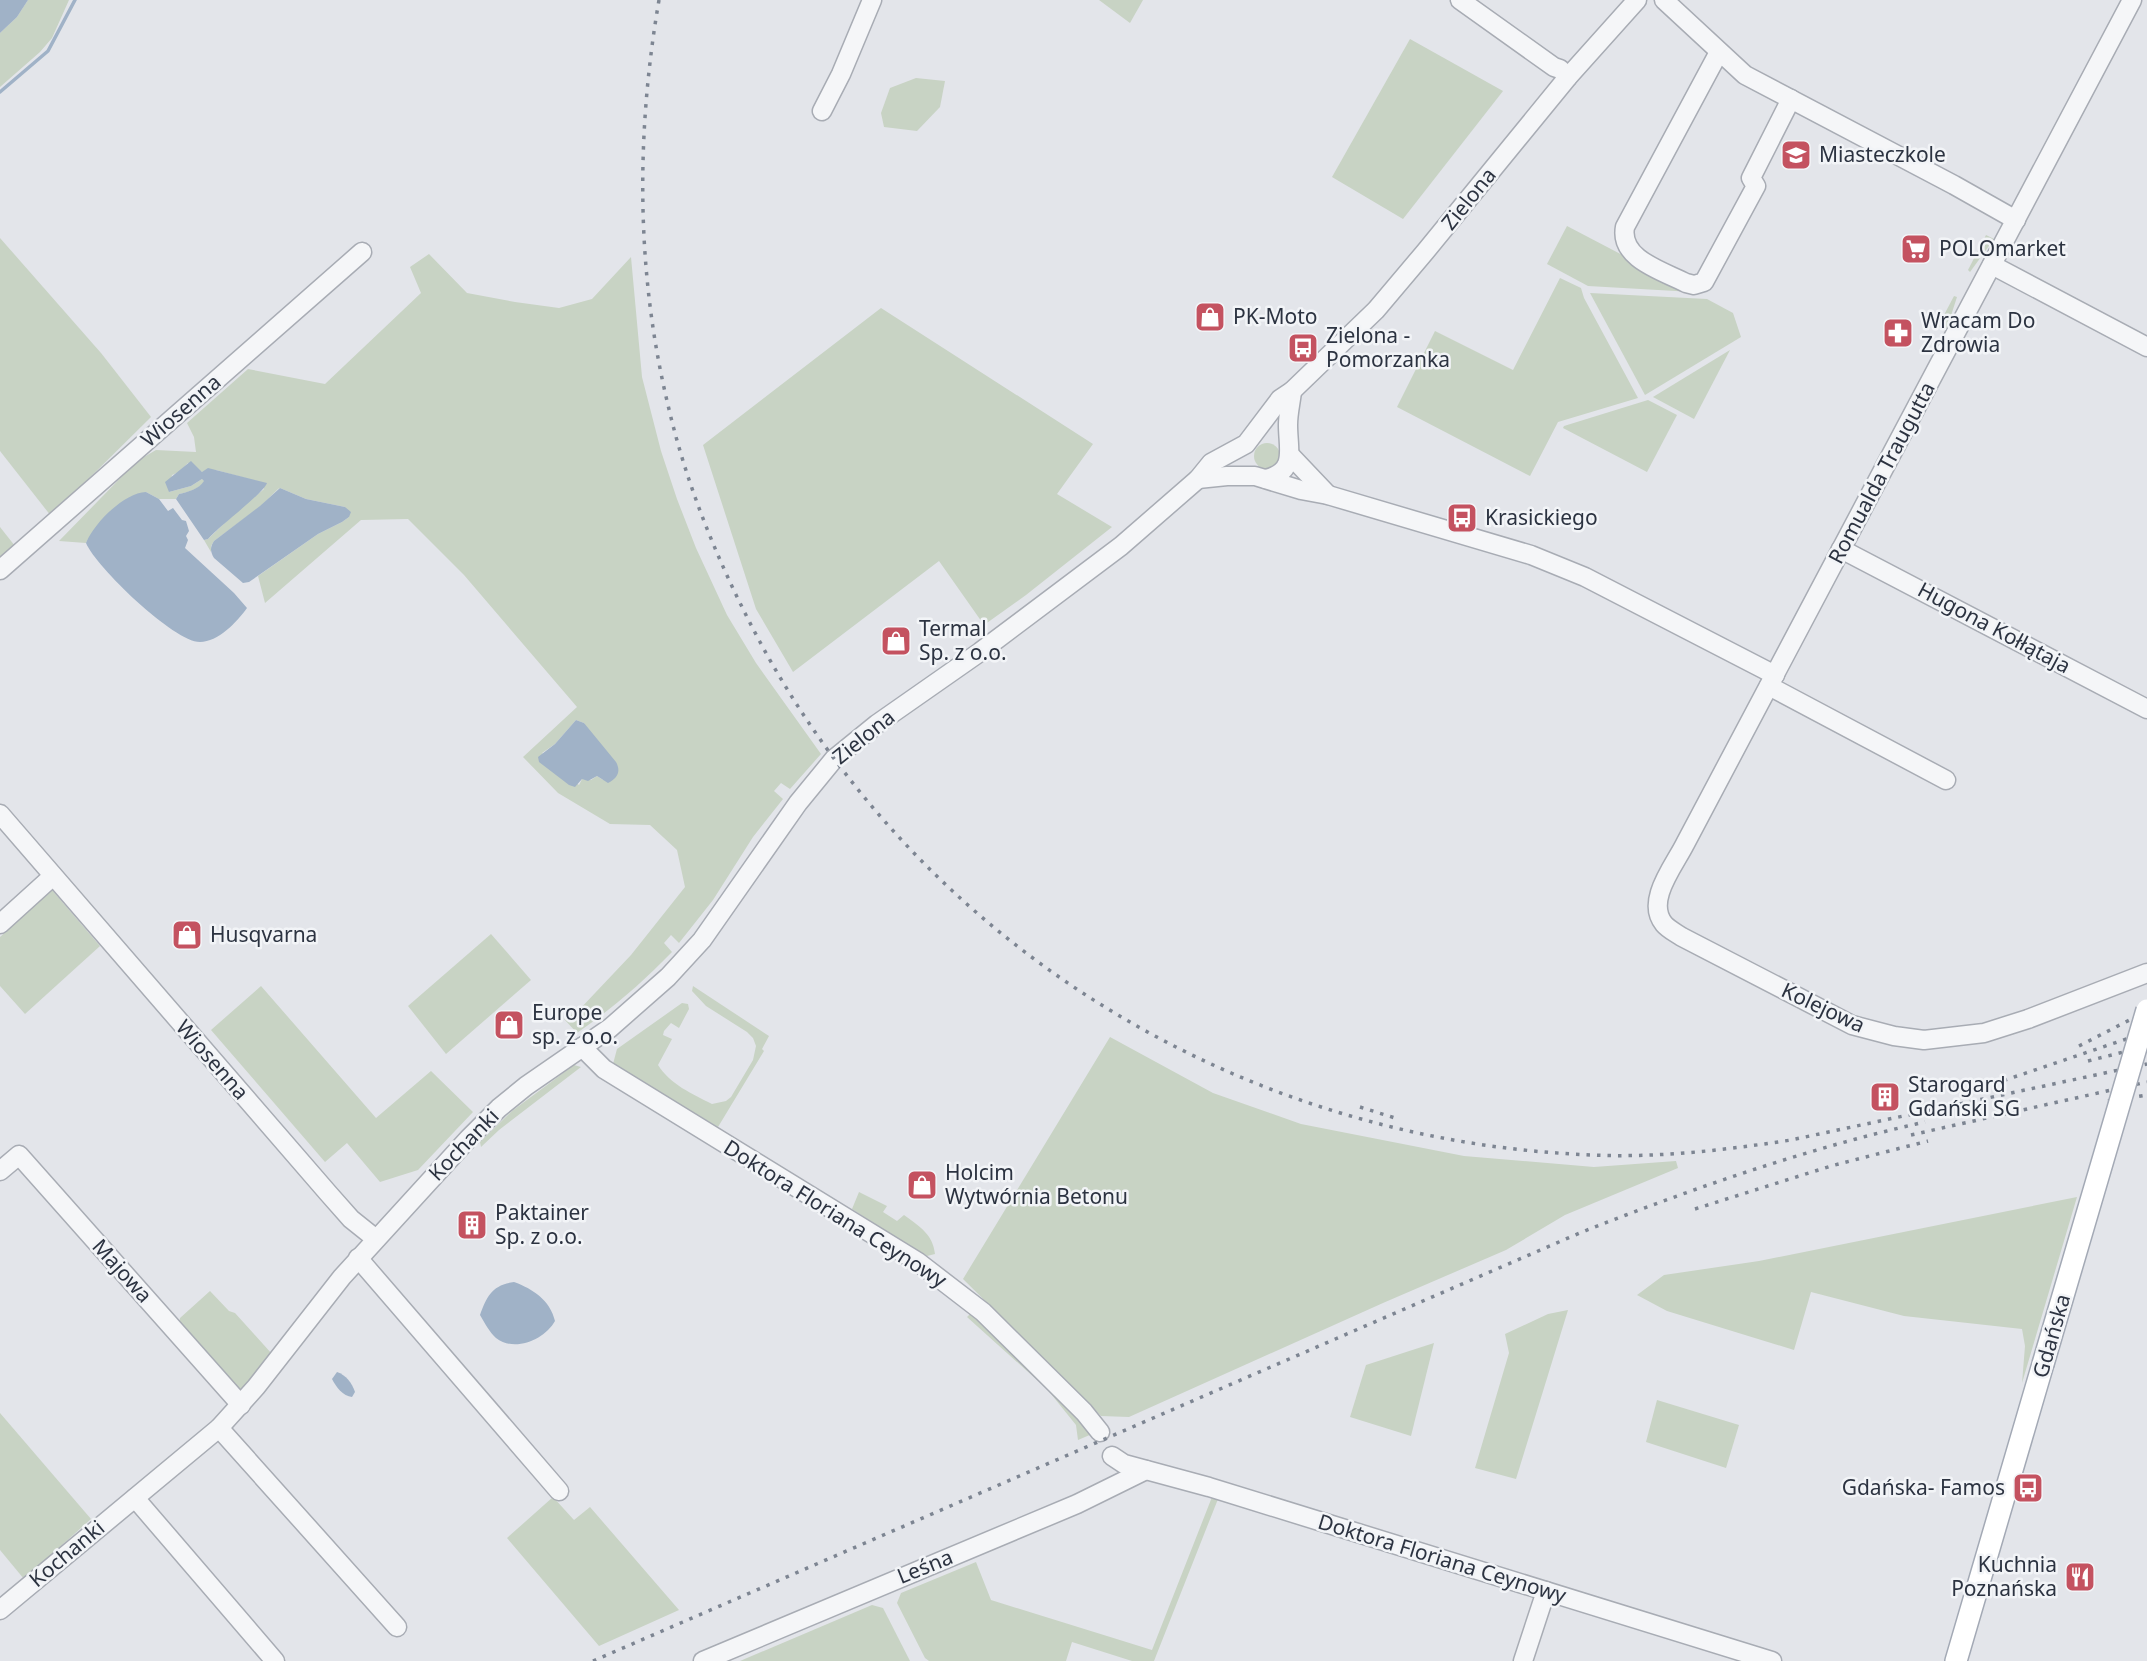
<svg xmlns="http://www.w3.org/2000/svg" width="2147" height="1661" font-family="'Noto Sans',sans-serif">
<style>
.green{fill:#c8d3c4;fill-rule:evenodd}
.water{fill:#a0b2c7}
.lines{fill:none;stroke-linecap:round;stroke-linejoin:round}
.stream{stroke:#a0b2c7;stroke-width:3.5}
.minor-casing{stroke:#a8acb4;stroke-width:21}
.major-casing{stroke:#a3a9b5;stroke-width:24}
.minor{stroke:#f5f6f8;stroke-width:18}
.major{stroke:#fff;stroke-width:21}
.rail{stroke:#7d8592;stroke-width:3.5;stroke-dasharray:3.5 7;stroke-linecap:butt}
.major-bridge-casing{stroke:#a3a9b5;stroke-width:24;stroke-linecap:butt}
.major-bridge{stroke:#fff;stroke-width:21}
.labels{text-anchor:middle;stroke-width:5;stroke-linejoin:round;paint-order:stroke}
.poi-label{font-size:21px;fill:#2c3341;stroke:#f2f4f7;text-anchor:start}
.street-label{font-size:21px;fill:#2c3341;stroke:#f2f4f7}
</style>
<rect width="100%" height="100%" fill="#e3e5ea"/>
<!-- green -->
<g class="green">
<polygon points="28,0 69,0 52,38 40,52 0,87 0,33 17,17"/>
<polygon points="1099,0 1143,0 1130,23"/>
<polygon points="1410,39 1503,91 1403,219 1332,177"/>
<polygon points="916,78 945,81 940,107 917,131 884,127 881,113 890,88"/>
<polygon points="1567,226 1693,292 1588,286 1547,264"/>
<polygon points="1986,235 1994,239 1970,272 1968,270"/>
<polygon points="0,238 101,353 151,417 51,516 0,451"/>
<path d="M429,254l38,39 48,9 44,6 33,-9 39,-42 11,120 19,74 16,48 19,49 31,67 29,48 65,91 -31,35 -9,-6 -7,8 9,8 -30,38 -40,63 -34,43 -8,-8 -7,8 8,9c-29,30 -60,57 -95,81l-13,-14 14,-8 53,-56 54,-68 -8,-37 -27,-25 -40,-1 -52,-31 -35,-36 54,-50 -113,-132 -56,-56 -47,1 -96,83 -7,-27 60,-42 24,-12 7,-5 -4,-10 -39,-8 -26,-11 -2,1 -17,17 -47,35 -3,5v6l-7,-12 4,-1 28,-27 28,-23 -4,-7 -44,-12 -14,2 -14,-9 -9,9 -7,3 -3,17 22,-6 11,-7 3,2c-6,8 -16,11 -26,13l-3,5h-17l-13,-7 -58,47 -2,4 -27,-2 78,-80 19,-11 40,2 -2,-15 -7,-14 61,-54 77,15 96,-91 -11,-26zM576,720l8,3 4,7 15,50 -6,-4 -6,4 -9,-1 -3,6 -37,-32 13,-9z"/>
<polygon points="1560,278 1581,288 1584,298 1638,398 1558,422 1530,476 1397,407 1435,331 1513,370"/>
<polygon points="1590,293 1707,299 1733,313 1741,337 1645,395"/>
<polygon points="1954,296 1957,297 1946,331 1932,323 1931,319 1944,315"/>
<polygon points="881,308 1093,444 1057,494 1112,527 1026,595 984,625 939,561 793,672 756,609 703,445"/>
<polygon points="1730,350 1694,419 1653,397"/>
<polygon points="1648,400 1677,415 1647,472 1563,428 1564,426"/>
<circle cx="1267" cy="456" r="13"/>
<polygon points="0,527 15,546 0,558"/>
<polygon points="52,890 100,946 25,1014 0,986 0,937"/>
<polygon points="491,934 531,980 446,1054 408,1006"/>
<polygon points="261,986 376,1118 431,1071 473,1112 418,1170 380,1182 347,1143 325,1162 211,1030"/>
<path d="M693,986l76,50 -7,13 2,2 -46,76 -105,-63 4,-15 65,-46 6,1 1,5 -10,19 -8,-5 -7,8 -1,4 9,4 -14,26c12,19 34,29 54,39l14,-3 5,-4 22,-37 3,-14 -3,-8 -6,-6 -41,-26 -14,-15z"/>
<polygon points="1110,1037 1213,1093 1301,1124 1464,1156 1594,1167 1676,1161 1678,1168 1565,1215 1506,1250 1383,1303 1129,1417 1101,1416 963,1279"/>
<polygon points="574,1065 581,1067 499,1130 481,1147 480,1142 512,1111"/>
<path d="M859,1192l28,14 -4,6 14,9 7,-6c15,11 29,19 31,39l-8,2 -12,-6 -63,-41z"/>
<polygon points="2077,1197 2022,1383 2025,1346 2022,1329 1904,1316 1811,1292 1794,1350 1667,1311 1637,1295 1664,1275 1759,1261"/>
<polygon points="210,1291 229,1311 235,1313 272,1354 242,1389 235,1389 179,1324 180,1318"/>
<polygon points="1568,1310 1516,1479 1475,1468 1509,1353 1505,1334 1548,1314"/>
<polygon points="973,1311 1037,1371 1092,1434 1078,1440 1076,1425 1047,1389 967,1317"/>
<polygon points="1434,1343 1411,1436 1350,1417 1366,1365"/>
<polygon points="1657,1400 1739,1425 1726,1468 1646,1442"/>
<polygon points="0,1413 91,1519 24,1579 0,1550"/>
<polygon points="553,1497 574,1520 590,1507 679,1610 599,1646 507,1538"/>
<polygon points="1212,1497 1218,1499 1154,1661 1132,1661 1072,1642 1066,1661 929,1661 925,1658 897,1603 901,1593 976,1562 991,1600 1152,1650"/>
<polygon points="872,1605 883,1608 910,1661 740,1661"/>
</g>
<!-- water -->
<g class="water">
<polygon points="0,0 28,0 17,17 0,33"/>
<path d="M191,461l11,11 6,-4 59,15c-3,10 -48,43 -59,56l-4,1 -28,-41 3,-5c9,-2 20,-5 25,-13l-2,-2 -11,7 -22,6 -4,-10z"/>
<path d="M280,488l26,11 39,8 6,5 -2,5 -7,5 -24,12 -69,48 -6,1 -29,-25c-4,-7 -4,-11 0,-17l46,-35z"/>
<path d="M146,492l13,7 9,12 5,-3 9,12 4,1 3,10 -3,5 2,4 -3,8 49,45 13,15c-10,14 -29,34 -47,34 -26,0 -104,-75 -114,-99 8,-20 38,-50 60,-51z"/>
<path d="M576,720l8,3 32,39c5,9 2,16 -8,21l-11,-7 -9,5 -6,-2 -7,8 -6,-2 -30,-23 -1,-5 17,-13z"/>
<path d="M514,1282c19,7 36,18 41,39 -10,18 -40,32 -59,17 -6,-5 -12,-16 -16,-23 7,-19 12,-30 34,-33z"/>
<path d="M337,1372c9,3 15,11 18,20l-3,5c-9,-1 -16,-10 -20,-18z"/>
</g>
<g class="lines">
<!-- stream -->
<polyline class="stream" points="0,92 48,51 75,0"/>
<!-- minor casing -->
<g class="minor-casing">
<g id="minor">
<polyline points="1460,0 1554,67 1560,69 1568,77"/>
<polyline points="1664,0 1745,75 1954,185 2016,220"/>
<path d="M2132,0l-447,844c-11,22 -40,57 -21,80 4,5 12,9 18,13l170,88 42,11 30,4 60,-7 44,-14 119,-46"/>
<path d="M1719,52l-94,175c-6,32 38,44 61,56l8,2 10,-3 52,-96 -5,-8 40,-79"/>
<polyline points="822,111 841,74 872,0"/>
<polyline points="1992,265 2147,347"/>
<polyline points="1290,455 1328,495"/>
<polyline points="1198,479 1227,476 1255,476 1301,490 1328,495 1531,555 1585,577 1775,675"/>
<path d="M1266,479c31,-8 22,-29 22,-54 0,-12 3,-23 4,-34"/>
<polyline points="1841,549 2147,709"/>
<polyline points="0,570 362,252"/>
<polyline points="1769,686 1946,780"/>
<polyline points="0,814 328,1193 351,1219 376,1239"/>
<polyline points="0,924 53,876"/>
<polyline points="582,1047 604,1069 918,1262 983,1312 1084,1412 1100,1432"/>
<polyline points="0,1171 19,1155 241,1405"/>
<polyline points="358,1258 559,1491"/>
<polyline points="219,1428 397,1627"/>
<polyline points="1112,1456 1124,1464 1209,1487 1772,1661"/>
<polyline points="135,1498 275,1661"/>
<polyline points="0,1610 219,1428 256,1387 342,1277 468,1139 499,1108 526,1086 610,1028 668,977 702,940 798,803 834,759 877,724 980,652 1121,546 1198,479 1211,463 1246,444 1280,399 1292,391 1376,310 1425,252 1568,77 1637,0"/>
<polyline points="703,1661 1077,1504 1146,1470"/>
<polyline points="1523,1661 1546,1591"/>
</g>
</g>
<!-- major casing -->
<g class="major-casing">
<polyline id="major" points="1956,1661 2043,1364"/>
</g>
<!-- minor -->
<use href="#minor" class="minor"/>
<!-- major -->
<use href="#major" class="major"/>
<!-- rail -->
<g class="rail">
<path d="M659,0c-23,134 -23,272 9,405 19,83 52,162 92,237 166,308 485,500 833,513 66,3 132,-5 198,-15l356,-76"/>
<polyline points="2079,1046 2147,1011"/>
<polyline points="2088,1061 2147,1046"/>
<polyline points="1964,1094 2147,1032"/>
<polyline points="2108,1101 2147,1095"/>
<polyline points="1360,1107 1395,1118"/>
<polyline points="1911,1135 2147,1082"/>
<polyline points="1695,1209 1831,1166 1928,1141"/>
<path d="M593,1661l989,-429c112,-44 226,-84 343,-110"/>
</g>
<!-- major-bridge casing -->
<g class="major-bridge-casing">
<polyline id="major-bridge" points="2043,1364 2147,1010"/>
</g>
<!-- major-bridge -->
<use href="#major-bridge" class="major-bridge"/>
</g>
<!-- icons -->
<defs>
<g id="school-square" transform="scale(1.575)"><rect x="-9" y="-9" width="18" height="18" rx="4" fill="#c45260" stroke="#f2f4f7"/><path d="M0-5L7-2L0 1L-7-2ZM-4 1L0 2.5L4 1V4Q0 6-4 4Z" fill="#fff"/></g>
<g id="supermarket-square" transform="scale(1.575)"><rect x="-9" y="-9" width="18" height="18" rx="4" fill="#c45260" stroke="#f2f4f7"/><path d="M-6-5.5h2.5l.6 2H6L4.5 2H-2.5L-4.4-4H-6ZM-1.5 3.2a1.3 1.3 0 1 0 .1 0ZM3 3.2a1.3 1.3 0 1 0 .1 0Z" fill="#fff"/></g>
<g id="shop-square" transform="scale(1.575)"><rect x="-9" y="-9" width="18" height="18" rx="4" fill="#c45260" stroke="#f2f4f7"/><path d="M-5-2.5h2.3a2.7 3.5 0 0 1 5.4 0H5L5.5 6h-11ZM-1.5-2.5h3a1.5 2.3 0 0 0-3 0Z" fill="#fff"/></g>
<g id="pharmacy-square" transform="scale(1.575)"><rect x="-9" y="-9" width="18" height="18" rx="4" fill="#c45260" stroke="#f2f4f7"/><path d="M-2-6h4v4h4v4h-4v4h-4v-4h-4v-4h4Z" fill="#fff"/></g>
<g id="bus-square" transform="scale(1.575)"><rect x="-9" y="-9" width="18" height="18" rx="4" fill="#c45260" stroke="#f2f4f7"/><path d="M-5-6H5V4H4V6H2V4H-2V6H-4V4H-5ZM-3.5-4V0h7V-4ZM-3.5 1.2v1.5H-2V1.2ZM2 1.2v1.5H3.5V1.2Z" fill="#fff"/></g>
<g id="building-square" transform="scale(1.575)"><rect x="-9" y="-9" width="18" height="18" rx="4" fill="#c45260" stroke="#f2f4f7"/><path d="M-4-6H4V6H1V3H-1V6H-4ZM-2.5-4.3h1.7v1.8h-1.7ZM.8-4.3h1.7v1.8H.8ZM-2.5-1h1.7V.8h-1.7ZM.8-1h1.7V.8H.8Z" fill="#fff"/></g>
<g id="restaurant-square" transform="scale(1.575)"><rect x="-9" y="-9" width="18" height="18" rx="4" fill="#c45260" stroke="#f2f4f7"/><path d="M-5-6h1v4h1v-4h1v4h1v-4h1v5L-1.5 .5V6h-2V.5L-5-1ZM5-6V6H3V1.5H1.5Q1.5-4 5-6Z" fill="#fff"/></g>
</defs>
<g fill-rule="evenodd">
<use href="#school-square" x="1796" y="155"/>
<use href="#supermarket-square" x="1916" y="249"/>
<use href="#shop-square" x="1210" y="317"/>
<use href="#pharmacy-square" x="1898" y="333"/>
<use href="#bus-square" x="1303" y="348"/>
<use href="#bus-square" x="1462" y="518"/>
<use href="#shop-square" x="896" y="641"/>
<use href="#shop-square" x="187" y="935"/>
<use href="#shop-square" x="509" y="1025"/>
<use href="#building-square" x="1885" y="1097"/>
<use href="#shop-square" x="922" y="1185"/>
<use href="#building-square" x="472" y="1225"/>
<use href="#bus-square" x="2028" y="1488"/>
<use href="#restaurant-square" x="2080" y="1577"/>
</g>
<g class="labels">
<!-- poi labels -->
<g class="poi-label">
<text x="1819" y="162">Miasteczkole</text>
<text x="1939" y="256">POLOmarket</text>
<text x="1233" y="324">PK-Moto</text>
<text x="1921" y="328">Wracam Do<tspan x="1921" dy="24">Zdrowia</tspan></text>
<text x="1326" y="343">Zielona -<tspan x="1326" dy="24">Pomorzanka</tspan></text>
<text x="1485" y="525">Krasickiego</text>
<text x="919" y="636">Termal<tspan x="919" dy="24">Sp. z o.o.</tspan></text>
<text x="210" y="942">Husqvarna</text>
<text x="532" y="1020">Europe<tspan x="532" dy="24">sp. z o.o.</tspan></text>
<text x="1908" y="1092">Starogard<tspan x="1908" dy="24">Gdański SG</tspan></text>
<text x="945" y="1180">Holcim<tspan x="945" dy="24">Wytwórnia Betonu</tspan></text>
<text x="495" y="1220">Paktainer<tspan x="495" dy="24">Sp. z o.o.</tspan></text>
<text x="2005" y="1495" text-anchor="end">Gdańska- Famos</text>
<text x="2057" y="1572" text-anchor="end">Kuchnia<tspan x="2057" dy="24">Poznańska</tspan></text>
</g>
<!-- street labels -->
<g class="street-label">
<text transform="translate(1469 199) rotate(-51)" y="7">Zielona</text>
<text transform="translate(181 411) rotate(-41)" y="7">Wiosenna</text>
<text transform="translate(1882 473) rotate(-62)" y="7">Romualda Traugutta</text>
<text transform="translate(1994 628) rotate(28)" y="7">Hugona Kołłątaja</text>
<text transform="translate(864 737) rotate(-39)" y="7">Zielona</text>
<text transform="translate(1823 1008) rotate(25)" y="7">Kolejowa</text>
<text transform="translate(212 1060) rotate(49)" y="7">Wiosenna</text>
<text transform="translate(464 1145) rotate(-46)" y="7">Kochanki</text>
<text transform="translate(835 1214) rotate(32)" y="7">Doktora Floriana Ceynowy</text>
<text transform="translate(122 1271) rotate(48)" y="7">Majowa</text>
<text transform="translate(2052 1336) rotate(-74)" y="7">Gdańska</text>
<text transform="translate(67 1554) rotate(-40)" y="7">Kochanki</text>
<text transform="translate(1442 1559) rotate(17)" y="7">Doktora Floriana Ceynowy</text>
<text transform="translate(925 1567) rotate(-22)" y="7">Leśna</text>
</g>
</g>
</svg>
